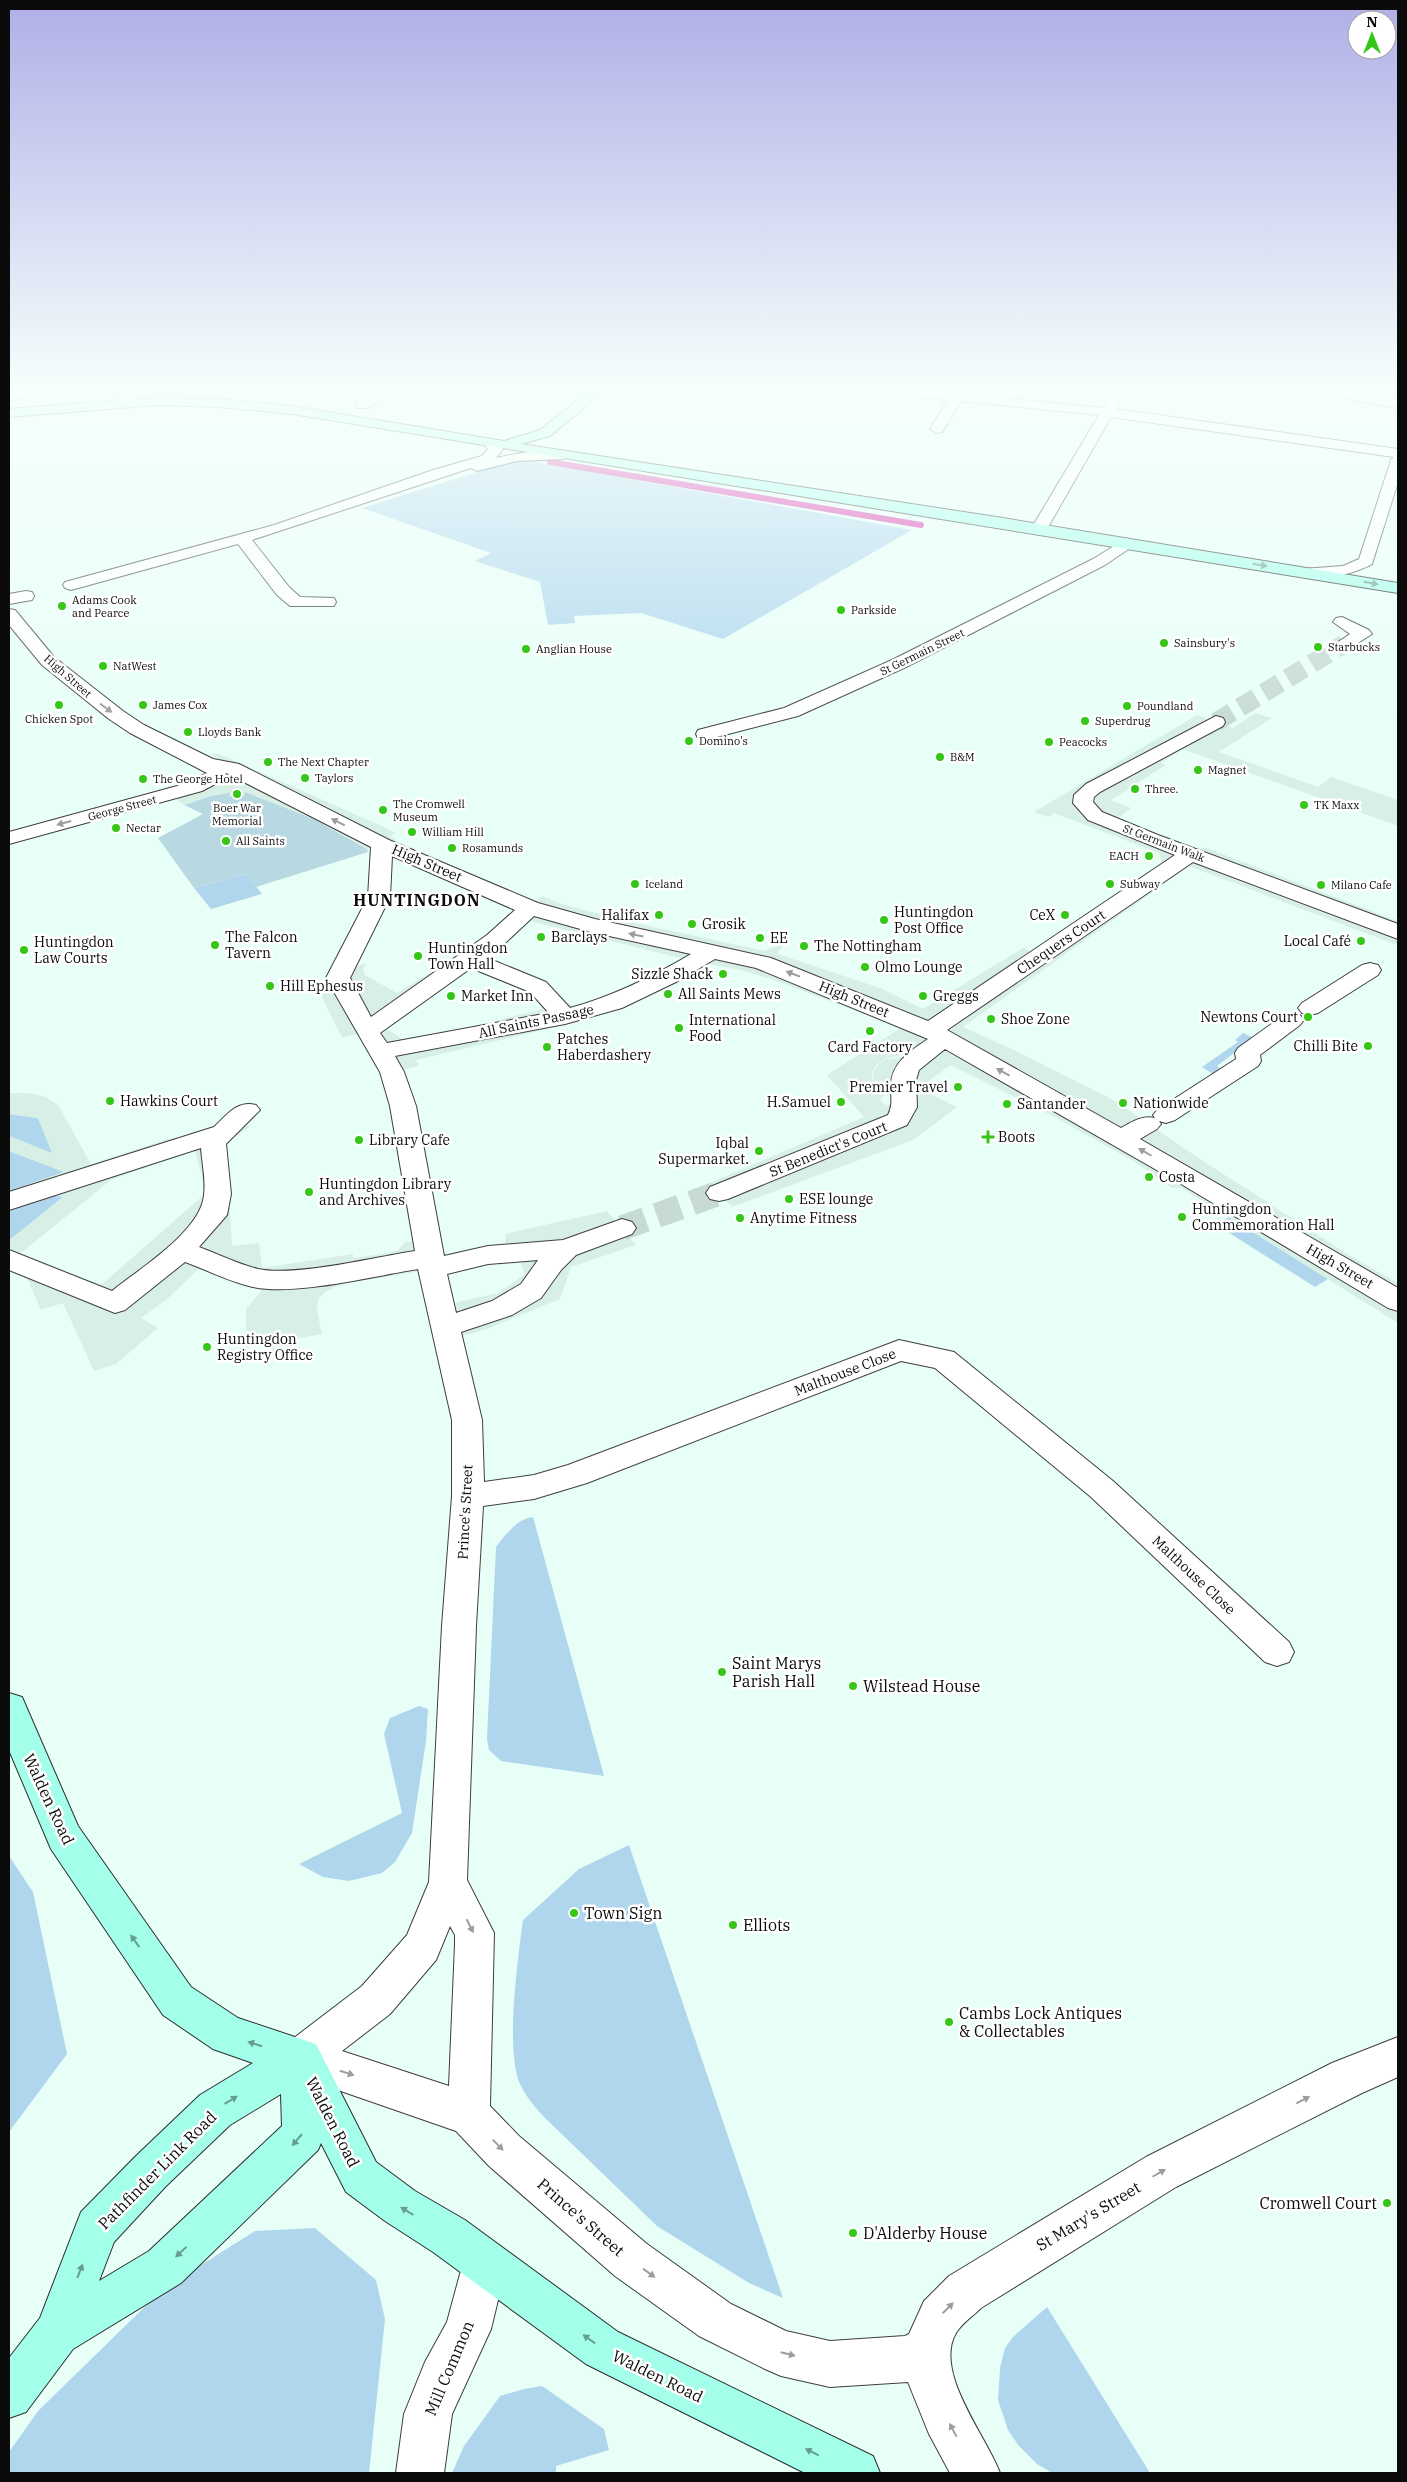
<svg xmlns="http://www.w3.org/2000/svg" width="1407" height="2482" font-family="'IBM Plex Serif',serif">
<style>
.green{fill:#afd6ed}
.cemetery{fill:#b8d9e2}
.plaza{fill:#d8efe6;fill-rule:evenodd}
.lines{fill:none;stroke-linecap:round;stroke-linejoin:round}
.stream{stroke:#da28a7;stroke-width:6}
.street-tunnel-far1{stroke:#c7dad4;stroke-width:19;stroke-dasharray:19 9;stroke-linecap:butt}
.street-tunnel{stroke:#c7dad4;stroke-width:25;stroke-dasharray:25 12;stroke-linecap:butt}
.street-casing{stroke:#3e3e3e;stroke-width:2}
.secondary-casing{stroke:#2d2d2d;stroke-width:2}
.street{fill:#fff;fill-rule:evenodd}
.secondary{fill:#a3ffea;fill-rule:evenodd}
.oneway{fill:#669d91}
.oneway2{fill:#9d9d9d}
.poi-dot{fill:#34c717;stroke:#fff;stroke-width:2}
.labels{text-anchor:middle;stroke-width:5;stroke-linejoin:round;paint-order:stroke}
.far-poi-label{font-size:11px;fill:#0b0b0b;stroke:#fff;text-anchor:start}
.far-street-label{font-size:11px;fill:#0b0b0b;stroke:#fff}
.street-label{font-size:14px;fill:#0b0b0b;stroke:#fff}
.poi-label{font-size:14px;fill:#0b0b0b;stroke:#fff;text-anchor:start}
.far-district-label{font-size:16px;font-weight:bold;letter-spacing:1px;fill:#0b0b0b;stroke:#fff}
.near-poi-label{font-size:16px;fill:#0b0b0b;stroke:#fff;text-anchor:start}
.near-street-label{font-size:16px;fill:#0b0b0b;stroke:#fff}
</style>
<rect width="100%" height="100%" fill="#e8fff8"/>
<!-- green -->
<g class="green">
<polygon points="520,459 912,530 723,639 641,613 574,616 575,623 548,625 540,582 475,561 491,553 362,508"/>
<polygon points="246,874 262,894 211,909 194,888"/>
<polygon points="1243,1033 1256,1039 1242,1047 1217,1066 1221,1069 1213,1074 1202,1067 1238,1042 1235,1040"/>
<polygon points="9,1114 38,1118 53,1154 9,1136"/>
<polygon points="9,1151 65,1172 9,1191"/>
<polygon points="54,1195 63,1197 11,1239 9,1238 9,1210"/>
<polygon points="1229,1217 1328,1279 1315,1287 1215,1224"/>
<path d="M533,1517l71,259 -103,-15 -12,-11 -2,-11 9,-192c10,-13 21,-28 37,-30z"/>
<polygon points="419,1706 428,1709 426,1741 412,1833 395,1862 382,1873 349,1881 323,1877 299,1864 402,1813 384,1734 390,1718"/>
<path d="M629,1845l154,453 -34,-15 -92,-57 -112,-108c-10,-11 -19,-21 -25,-34 -15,-33 -2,-127 3,-164l56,-51z"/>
<polygon points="9,1856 33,1892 67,2054 9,2132"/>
<polygon points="315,2228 376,2280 385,2319 369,2473 9,2473 9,2452 38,2411 163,2289 255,2231"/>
<polygon points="1047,2307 1150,2473 1052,2473 1037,2464 1019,2446 1008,2430 998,2400 1000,2368 1005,2348 1013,2337"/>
<polygon points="542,2386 604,2429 609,2450 556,2466 556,2473 452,2473 464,2446 500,2396 524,2389"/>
</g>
<!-- cemetery -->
<polygon class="cemetery" points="230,792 245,792 294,811 314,819 367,849 368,852 256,887 246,874 194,888 158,838 203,814 184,805 210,796"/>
<!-- plaza -->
<g class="plaza">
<path d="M1255,713l17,5 -53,34 99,35 13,-10 67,23v26l-216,-77 -21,14 5,2 -55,35 20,8 -15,12 81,31 7,-4 194,74v23l-1,1 -208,-79 -226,161 53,24 99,50 82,56 152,98 49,28v40l-216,-135h-10l-37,-26 -82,-46 -102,-51 -32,23 38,19 -44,33 -181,67 -22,-24 154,-66 -37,-42 74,-47 -130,-49 -31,-9 -35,-7 -9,4 -19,16 -64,26 -66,20 -131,31 3,6 -27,6 -25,-41 -25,7 -25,-51 9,-2 38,-22 2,2 -3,3 2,7 32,18 91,-55 14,5 -15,17 55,22 33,26 33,-11 56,-26 20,-12 -166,-41 24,-22 19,8 65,17 139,30 19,-8 -6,11 102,34 43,21 100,-61 7,3 132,-87 -3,-11 -105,-40 -6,4 -14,-5 163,-97 36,13zM475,968l56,24 12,17 -135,34 -25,-17zM901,1048l13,1 -10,8 -18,2 -9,7 -4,7 1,11 3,6 8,5h8l-1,10h-6l-6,-5 4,-5 -8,-5 -3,-4 -1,-13 4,-8 9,-6 16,-4 -3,-4z"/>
<polygon points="210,754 219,754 384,827 395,833 390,837 397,839 367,849 314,819 245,792 244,796 229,796 230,793 210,796 184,805 175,798 214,785 227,774 225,762"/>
<path d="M9,1093h19l18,4 12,8 33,59 77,-25 83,-13 -25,17 6,103 27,-3 3,25 91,-14v4l35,-5 10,-3 7,-8 23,-2 2,18 76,-10 -1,-14 102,-23 29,34 -65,22 -11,32 -76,31 -36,10 -7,-31 17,-7 40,-9 26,-18 -3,-14 -23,4 -2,-6 -136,22 -23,5 -13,7 -6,7 -1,10 5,24 -49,9 -27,-13v-21l16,-19 -61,-23 -35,33 -25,18 17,10 -42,36 -22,7 -31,-68 -22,7 -14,-32 -18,-7v-33l2,1 52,-42 -9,-2 -45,15v-19l55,-19 -55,-21v-15l43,17 -14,-35 -29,-4zM195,1150l11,43 -105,92 -80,-32 90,-73z"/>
</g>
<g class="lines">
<!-- stream -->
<polyline class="stream" points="550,462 921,525"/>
<!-- street-tunnel-far1 -->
<polyline class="street-tunnel-far1" points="1216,722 1344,644"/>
<!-- street-tunnel -->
<polyline class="street-tunnel" points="622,1228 719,1193"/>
<!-- street casing -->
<g class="street-casing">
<g id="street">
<polygon points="49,385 74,385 67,389 9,401 9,393"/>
<polygon points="118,385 131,385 133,402 131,405 126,406 119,402"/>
<polygon points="382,385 394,385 396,387 368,408 358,408 356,405 358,402"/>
<polygon points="456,385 480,385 491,387 493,390 486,394 458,388"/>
<path d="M834,385h42l77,8 5,-2 6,3 139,14 14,-23h12l-13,24 282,40v33l-26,82c-13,8 -62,23 -72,8l2,-3 41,-3 16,-7 32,-99 3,-3 -283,-40 -64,112 -8,5 -8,-5 68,-114 -138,-14 -19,31 -5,1 -7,-4 18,-29 -108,-11z"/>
<polygon points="1288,385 1315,385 1398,400 1398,408 1295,389"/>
<path d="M491,440l5,1 7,8 -7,9c13,-3 66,-14 74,-3l-7,4 -46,2 -40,10 -6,-3 -219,72 37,47 11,10 34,1 2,4 -2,4h-44l-13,-11 -39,-51 -167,46 -6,-2 -2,-3 2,-3 209,-57 159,-55 49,-14 6,-7 -4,-5z"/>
<polygon points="1127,538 1135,543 1133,546 1105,565 904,668 798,716 705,740 698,738 696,734 698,730 784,708 892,660 1093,559"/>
<polygon points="26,591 32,592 34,596 32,600 9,604 9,594"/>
<path d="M9,609l6,1 39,47 69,54 21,14 69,34 26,5 150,76 149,63 57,16 176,39 157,63 247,-166 -87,-35 -15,-17 1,-8 12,-11 130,-68 7,2 2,4 -2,4 -123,66 -6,5 -1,5 9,10 56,23 240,89v15l-205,-77 -246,168 174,98c11,-6 21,-13 34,-10l-2,-3 4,-5 79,-51 -1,-6 3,-5 46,-33 8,-2 8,2 4,5 -4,5 -40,30 1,6 -3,5 -83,54 -9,3 -7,-2 2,3 -4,5 -17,10 258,149v23l-10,-3 -207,-124 -236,-135 -26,21 -3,10 1,27 -10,18 -179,74 -9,2 -9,-2 -4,-6 4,-6 178,-72c5,-10 3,-17 3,-28 -1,-23 20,-37 37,-48l-172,-71 -41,-9 -37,22 -56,27 -57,16 -170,32 9,16 12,34 28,150 44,-10 75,-6 59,-21 10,3 4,6 -4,6 -56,21 -15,15 -20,28 -29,17 -51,17 21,88 2,62 50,-7 34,-10 331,-125 55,12 159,129 176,161 5,10 -5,10 -12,4 -12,-4 -174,-165 -156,-129 -34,-7 -314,122 -53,16 -51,7 -7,120 -9,254 27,53 -4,173 29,30 128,108 84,60 55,27 44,10 75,-5 4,-2 15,-33 25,-25 197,-119 186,-94 66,-26v40l-36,16 -186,94 -195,121c-8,8 -19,15 -25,25 -23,39 31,104 44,140h-50l-21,-39 -21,-52 -78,5 -49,-11 -16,-7 -66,-33 -84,-60 -126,-110 -33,-35 -170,-59 -6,-14 6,-14 76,-58 45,-51 22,-53 13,-256 10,-130v-76l-34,-151c-44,7 -123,27 -165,18 -23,-5 -46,-17 -68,-25l-60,48 -10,3 -106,-43v-20l103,41c27,-22 89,-60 92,-96 2,-15 -2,-32 -3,-47l-192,62v-18l205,-65c13,-12 23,-27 42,-22l4,5 -34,34 5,50 -4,21 -28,32c19,7 39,17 59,22 37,8 117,-12 157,-18l-25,-145 -10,-34 -54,-94 42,-81 3,-50 -145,-74 -3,7 -21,11 -193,53v-12l179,-49 19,-10 -77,-40 -21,-14 -67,-54 -33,-40zM392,856l123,54 -28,25 -116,82 -21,-39 40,-81zM534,916l57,16 100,22c-39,23 -78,42 -121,54l-24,-26 -61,-25 18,-12zM471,968l59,24 19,21 -162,30 -7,-10zM538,1260l-17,24 -29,17 -36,12 -9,-39 41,-10zM450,1926l5,9v9l-6,142 -107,-35 48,-37 46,-54z"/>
<polygon points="1342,617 1369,630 1372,634 1350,648 1338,648 1335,644 1350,634 1333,622 1336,618"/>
<polygon points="1370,963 1378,965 1381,970 1378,975 1318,1013 1310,1015 1302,1013 1298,1008 1302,1003 1362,965"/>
<polygon points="485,2241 501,2247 507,2263 491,2329 452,2414 444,2473 396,2473 404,2414 425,2362 447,2322 463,2263 469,2247"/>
</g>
</g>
<!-- secondary casing -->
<g class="secondary-casing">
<g id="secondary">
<polygon points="596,385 611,385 550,436 521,444 1003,518 1398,583 1398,593 292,414 219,407 158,405 9,417 9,409 158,397 219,399 292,406 504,441 540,430"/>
<path d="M9,1693l13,4 56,129 113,161 47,31 78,26 60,118 39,29 50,29 153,112 255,124 7,17h-75l-219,-109 -153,-112 -48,-31 -39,-29 -25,-49 -3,7 -137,133 -108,66 -47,63 -17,6v-60l31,-40 41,-106 55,-56 64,-61 53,-32 -40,-14 -50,-34 -112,-166 -42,-99zM281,2094l1,32 -133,125 -50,30 15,-39 52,-56 64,-61z"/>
</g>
</g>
<!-- street -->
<use href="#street" class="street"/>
<!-- secondary -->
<use href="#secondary" class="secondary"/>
</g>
<!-- one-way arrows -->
<defs><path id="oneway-solid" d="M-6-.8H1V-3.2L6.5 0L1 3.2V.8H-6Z" transform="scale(1.25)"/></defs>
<g class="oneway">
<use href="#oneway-solid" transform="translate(1260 565) rotate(9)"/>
<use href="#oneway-solid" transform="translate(1371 583) rotate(10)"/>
<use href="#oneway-solid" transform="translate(135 1941) rotate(-125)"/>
<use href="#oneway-solid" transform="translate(255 2044) rotate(-163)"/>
<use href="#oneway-solid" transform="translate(231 2100) rotate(-31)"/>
<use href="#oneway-solid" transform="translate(297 2140) rotate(130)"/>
<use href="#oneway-solid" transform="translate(407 2211) rotate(-148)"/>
<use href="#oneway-solid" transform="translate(181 2252) rotate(137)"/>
<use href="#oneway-solid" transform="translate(80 2271) rotate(-69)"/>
<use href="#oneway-solid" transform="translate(589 2339) rotate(-144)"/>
<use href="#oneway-solid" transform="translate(812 2452) rotate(-154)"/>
</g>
<g class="oneway2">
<use href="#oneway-solid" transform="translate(106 708) rotate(36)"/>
<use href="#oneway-solid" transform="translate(338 822) rotate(-154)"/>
<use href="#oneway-solid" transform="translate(64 823) rotate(165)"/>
<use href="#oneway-solid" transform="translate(636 935) rotate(-168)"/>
<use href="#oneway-solid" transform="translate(793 974) rotate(-159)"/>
<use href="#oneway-solid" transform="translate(1003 1072) rotate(-151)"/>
<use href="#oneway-solid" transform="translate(1145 1152) rotate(-150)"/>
<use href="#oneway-solid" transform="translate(470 1926) rotate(63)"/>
<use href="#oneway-solid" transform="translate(347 2073) rotate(18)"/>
<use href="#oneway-solid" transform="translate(1303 2100) rotate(-27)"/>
<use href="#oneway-solid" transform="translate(498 2145) rotate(46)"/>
<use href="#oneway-solid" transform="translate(1159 2173) rotate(-30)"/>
<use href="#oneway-solid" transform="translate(649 2273) rotate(36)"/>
<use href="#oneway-solid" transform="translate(948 2308) rotate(-45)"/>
<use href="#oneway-solid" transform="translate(788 2354) rotate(14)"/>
<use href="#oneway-solid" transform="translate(953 2430) rotate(-118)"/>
</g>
<!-- sky -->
<linearGradient id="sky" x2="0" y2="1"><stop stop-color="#b0afe7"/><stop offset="0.53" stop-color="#f5fffc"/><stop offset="1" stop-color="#f5fffc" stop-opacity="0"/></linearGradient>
<rect width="1407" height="732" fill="url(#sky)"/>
<!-- markers -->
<g class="poi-dot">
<circle cx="62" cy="606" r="5"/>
<circle cx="841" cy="610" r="5"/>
<circle cx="1164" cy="643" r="5"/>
<circle cx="1318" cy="647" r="5"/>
<circle cx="526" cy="649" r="5"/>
<circle cx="103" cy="666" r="5"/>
<circle cx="59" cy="705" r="5"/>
<circle cx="143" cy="705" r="5"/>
<circle cx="1127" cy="706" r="5"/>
<circle cx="1085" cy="721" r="5"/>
<circle cx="188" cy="732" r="5"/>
<circle cx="689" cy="741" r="5"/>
<circle cx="1049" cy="742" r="5"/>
<circle cx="940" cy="757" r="5"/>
<circle cx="268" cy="762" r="5"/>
<circle cx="1198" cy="770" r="5"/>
<circle cx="305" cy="778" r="5"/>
<circle cx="143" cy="779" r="5"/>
<circle cx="1135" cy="789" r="5"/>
<circle cx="237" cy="794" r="5"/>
<circle cx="1304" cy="805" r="5"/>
<circle cx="383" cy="810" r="5"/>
<circle cx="116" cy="828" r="5"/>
<circle cx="412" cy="832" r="5"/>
<circle cx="226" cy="841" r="5"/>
<circle cx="452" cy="848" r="5"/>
<circle cx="1149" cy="856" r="5"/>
<circle cx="635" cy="884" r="5"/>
<circle cx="1110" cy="884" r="5"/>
<circle cx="1321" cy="885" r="5"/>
<circle cx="659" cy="915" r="5"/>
<circle cx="1065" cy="915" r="5"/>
<circle cx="884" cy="920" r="5"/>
<circle cx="692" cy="924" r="5"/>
<circle cx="541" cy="937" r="5"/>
<circle cx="760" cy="938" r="5"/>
<circle cx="1361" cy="941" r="5"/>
<circle cx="215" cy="945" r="5"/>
<circle cx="804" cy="946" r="5"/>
<circle cx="24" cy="950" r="5"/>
<circle cx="418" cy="956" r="5"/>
<circle cx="865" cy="967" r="5"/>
<circle cx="723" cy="974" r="5"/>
<circle cx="270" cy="986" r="5"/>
<circle cx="668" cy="994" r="5"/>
<circle cx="451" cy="996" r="5"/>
<circle cx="923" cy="996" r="5"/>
<circle cx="1308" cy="1017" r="5"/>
<circle cx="991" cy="1019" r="5"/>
<circle cx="679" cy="1028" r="5"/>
<circle cx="870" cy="1031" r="5"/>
<circle cx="1368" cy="1046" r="5"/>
<circle cx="547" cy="1047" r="5"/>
<circle cx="958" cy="1087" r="5"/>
<circle cx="110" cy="1101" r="5"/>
<circle cx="841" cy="1102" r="5"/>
<circle cx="1123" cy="1103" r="5"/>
<circle cx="1007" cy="1104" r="5"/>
<path d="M985.5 1129.5h5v5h5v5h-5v5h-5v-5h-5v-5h5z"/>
<circle cx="359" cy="1140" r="5"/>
<circle cx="759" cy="1151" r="5"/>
<circle cx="1149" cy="1177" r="5"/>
<circle cx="309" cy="1192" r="5"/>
<circle cx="789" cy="1199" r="5"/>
<circle cx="1182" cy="1217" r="5"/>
<circle cx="740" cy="1218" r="5"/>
<circle cx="207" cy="1347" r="5"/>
<circle cx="722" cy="1672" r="5"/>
<circle cx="853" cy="1686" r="5"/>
<circle cx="574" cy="1913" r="5"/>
<circle cx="733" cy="1925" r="5"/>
<circle cx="949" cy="2022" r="5"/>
<circle cx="1387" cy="2203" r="5"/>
<circle cx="853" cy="2233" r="5"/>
</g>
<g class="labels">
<!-- far-poi labels -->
<g class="far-poi-label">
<text x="72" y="604">Adams Cook<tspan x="72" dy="13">and Pearce</tspan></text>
<text x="851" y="614">Parkside</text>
<text x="1174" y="647">Sainsbury's</text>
<text x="1328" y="651">Starbucks</text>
<text x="536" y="653">Anglian House</text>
<text x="113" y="670">NatWest</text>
<text x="153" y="709">James Cox</text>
<text x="1137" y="710">Poundland</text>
<text x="59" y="723" text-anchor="middle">Chicken Spot</text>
<text x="1095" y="725">Superdrug</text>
<text x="198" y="736">Lloyds Bank</text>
<text x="699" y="745">Domino's</text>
<text x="1059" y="746">Peacocks</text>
<text x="950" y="761">B&amp;M</text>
<text x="278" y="766">The Next Chapter</text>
<text x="1208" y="774">Magnet</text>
<text x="315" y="782">Taylors</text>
<text x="153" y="783">The George Hotel</text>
<text x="1145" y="793">Three.</text>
<text x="393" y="808">The Cromwell<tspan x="393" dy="13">Museum</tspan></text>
<text x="1314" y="809">TK Maxx</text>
<text x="237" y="812" text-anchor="middle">Boer War<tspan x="237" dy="13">Memorial</tspan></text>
<text x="126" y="832">Nectar</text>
<text x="422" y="836">William Hill</text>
<text x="236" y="845">All Saints</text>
<text x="462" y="852">Rosamunds</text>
<text x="1139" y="860" text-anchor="end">EACH</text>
<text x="645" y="888">Iceland</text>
<text x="1120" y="888">Subway</text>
<text x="1331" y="889">Milano Cafe</text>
</g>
<!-- far-street labels -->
<g class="far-street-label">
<text transform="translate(922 652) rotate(-26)" y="4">St Germain Street</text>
<text transform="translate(68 676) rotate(41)" y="4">High Street</text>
<text transform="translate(122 808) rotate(-15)" y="4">George Street</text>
<text transform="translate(1164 843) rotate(21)" y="4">St Germain Walk</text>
</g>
<!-- street labels -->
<g class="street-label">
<text transform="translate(427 863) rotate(23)" y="5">High Street</text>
<text transform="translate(1061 942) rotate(-34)" y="5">Chequers Court</text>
<text transform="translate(854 999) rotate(22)" y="5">High Street</text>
<text transform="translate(536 1021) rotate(-12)" y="5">All Saints Passage</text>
<text transform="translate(828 1149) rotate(-22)" y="5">St Benedict's Court</text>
<text transform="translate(1340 1266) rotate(30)" y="5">High Street</text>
<text transform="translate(845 1372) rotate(-21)" y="5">Malthouse Close</text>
<text transform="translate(465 1512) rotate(-87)" y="5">Prince's Street</text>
<text transform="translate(1194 1575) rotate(43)" y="5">Malthouse Close</text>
</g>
<!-- poi labels -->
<g class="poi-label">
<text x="894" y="917">Huntingdon<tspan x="894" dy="16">Post Office</tspan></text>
<text x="649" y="920" text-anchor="end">Halifax</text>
<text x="1055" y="920" text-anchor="end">CeX</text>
<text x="702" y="929">Grosik</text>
<text x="225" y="942">The Falcon<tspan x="225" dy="16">Tavern</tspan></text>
<text x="551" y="942">Barclays</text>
<text x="770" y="943">EE</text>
<text x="1351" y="946" text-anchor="end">Local Café</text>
<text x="34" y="947">Huntingdon<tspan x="34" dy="16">Law Courts</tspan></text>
<text x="814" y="951">The Nottingham</text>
<text x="428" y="953">Huntingdon<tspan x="428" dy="16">Town Hall</tspan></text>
<text x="875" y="972">Olmo Lounge</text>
<text x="713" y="979" text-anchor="end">Sizzle Shack</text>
<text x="280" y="991">Hill Ephesus</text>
<text x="678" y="999">All Saints Mews</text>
<text x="461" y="1001">Market Inn</text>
<text x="933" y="1001">Greggs</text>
<text x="1298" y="1022" text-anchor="end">Newtons Court</text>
<text x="1001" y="1024">Shoe Zone</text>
<text x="689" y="1025">International<tspan x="689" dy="16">Food</tspan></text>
<text x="557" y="1044">Patches<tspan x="557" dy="16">Haberdashery</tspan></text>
<text x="1358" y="1051" text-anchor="end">Chilli Bite</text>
<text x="870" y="1052" text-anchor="middle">Card Factory</text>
<text x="948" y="1092" text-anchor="end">Premier Travel</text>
<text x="120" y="1106">Hawkins Court</text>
<text x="831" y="1107" text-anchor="end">H.Samuel</text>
<text x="1133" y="1108">Nationwide</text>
<text x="1017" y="1109">Santander</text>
<text x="998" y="1142">Boots</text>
<text x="369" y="1145">Library Cafe</text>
<text x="749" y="1148" text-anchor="end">Iqbal<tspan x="749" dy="16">Supermarket.</tspan></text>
<text x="1159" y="1182">Costa</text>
<text x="319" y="1189">Huntingdon Library<tspan x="319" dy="16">and Archives</tspan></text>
<text x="799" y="1204">ESE lounge</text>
<text x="1192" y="1214">Huntingdon<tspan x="1192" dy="16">Commemoration Hall</tspan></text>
<text x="750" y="1223">Anytime Fitness</text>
<text x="217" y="1344">Huntingdon<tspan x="217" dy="16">Registry Office</tspan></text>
</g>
<!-- far-district labels -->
<g class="far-district-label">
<text x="417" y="906">HUNTINGDON</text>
</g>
<!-- near-poi labels -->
<g class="near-poi-label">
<text x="732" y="1669">Saint Marys<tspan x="732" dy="18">Parish Hall</tspan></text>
<text x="863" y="1692">Wilstead House</text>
<text x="584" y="1919">Town Sign</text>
<text x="743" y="1931">Elliots</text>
<text x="959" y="2019">Cambs Lock Antiques<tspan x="959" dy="18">&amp; Collectables</tspan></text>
<text x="1377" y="2209" text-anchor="end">Cromwell Court</text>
<text x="863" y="2239">D'Alderby House</text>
</g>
<!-- near-street labels -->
<g class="near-street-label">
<text transform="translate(49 1799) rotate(65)" y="6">Walden Road</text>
<text transform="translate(333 2122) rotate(63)" y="6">Walden Road</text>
<text transform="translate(157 2170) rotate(-45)" y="6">Pathfinder Link Road</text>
<text transform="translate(1088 2216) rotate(-31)" y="6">St Mary's Street</text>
<text transform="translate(581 2217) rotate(41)" y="6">Prince's Street</text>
<text transform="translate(449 2368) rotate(-67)" y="6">Mill Common</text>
<text transform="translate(658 2376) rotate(26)" y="6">Walden Road</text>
</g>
</g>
<!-- border -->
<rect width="1407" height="2482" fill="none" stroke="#0b0b0b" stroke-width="20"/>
<!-- north arrow -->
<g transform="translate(1372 35)"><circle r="24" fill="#ffffff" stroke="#9d9d9d"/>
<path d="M0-4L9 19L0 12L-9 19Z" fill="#34c717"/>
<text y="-8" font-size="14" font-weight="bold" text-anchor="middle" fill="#0b0b0b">N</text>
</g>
</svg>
